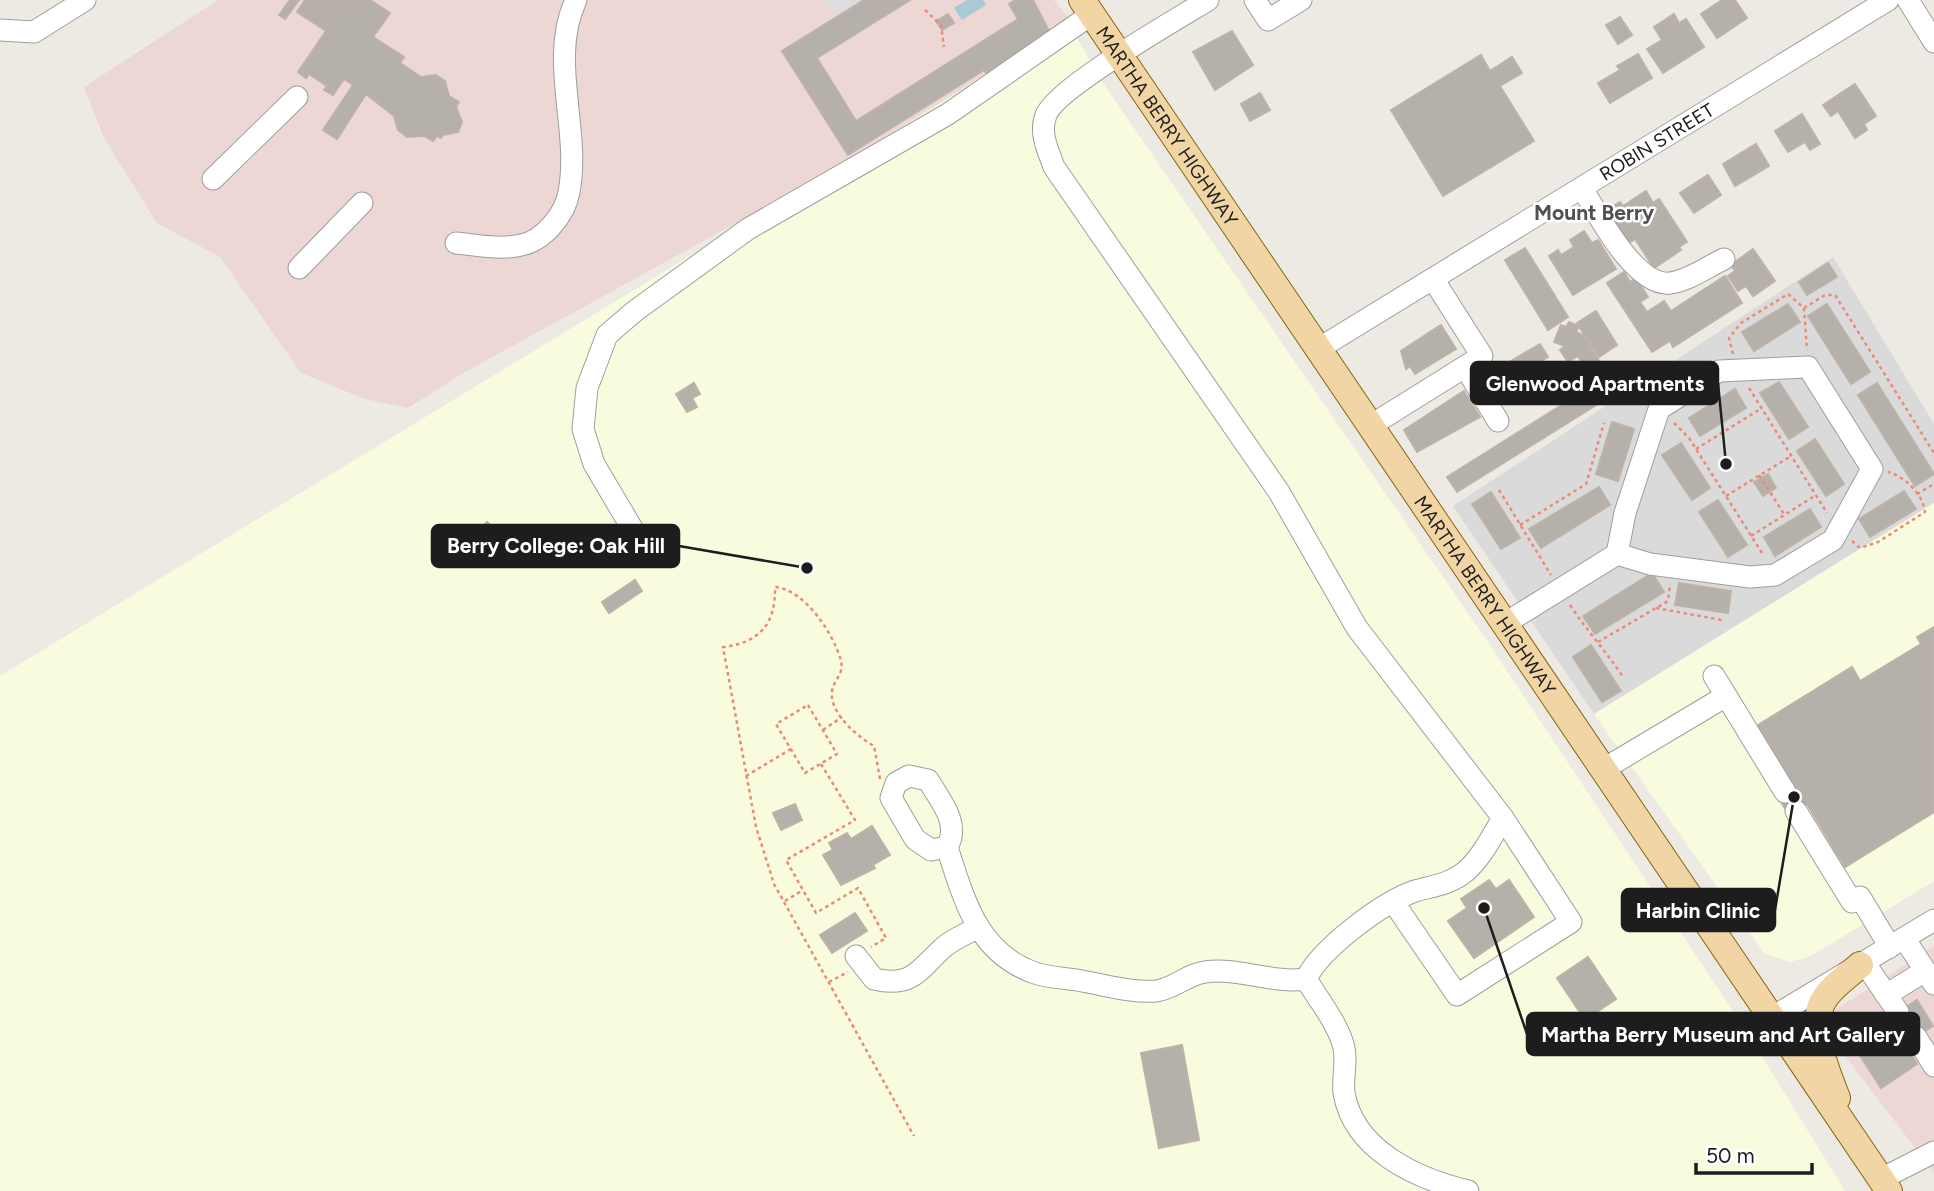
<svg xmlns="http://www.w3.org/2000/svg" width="1934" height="1191" font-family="Figtree,sans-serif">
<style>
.residential{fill:#dbdada}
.commercial{fill:#ecd7d4}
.education{fill:#f9fbde}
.parking{fill:#ddd}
.water{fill:#a8c9d6}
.building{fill:#b6b0aa;stroke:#bdb2a8;stroke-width:2}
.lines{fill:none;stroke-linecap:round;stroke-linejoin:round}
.minor-tunnel{stroke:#c3c1bc;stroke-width:21;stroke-dasharray:21 10;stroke-linecap:butt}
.minor-casing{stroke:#9e9e9e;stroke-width:23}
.major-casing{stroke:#86670f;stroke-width:28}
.path{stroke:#eb8a77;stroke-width:2.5;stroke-dasharray:3.5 3.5;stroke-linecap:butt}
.minor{stroke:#fff;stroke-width:21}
.major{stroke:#f2d5a4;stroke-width:26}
.labels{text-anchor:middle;stroke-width:5;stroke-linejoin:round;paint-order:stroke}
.street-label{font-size:19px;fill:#1d1d1d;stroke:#fff}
.neighbourhood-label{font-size:21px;font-weight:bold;fill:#505050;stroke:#fff}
.leader{fill:none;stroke:#1d1d1d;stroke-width:2.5}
.callout-dot{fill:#1d1d1d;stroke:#fff;stroke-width:2.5}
.callout{fill:#1d1d1d;stroke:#1d1d1d;stroke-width:2.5}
.callout-label{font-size:21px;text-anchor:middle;font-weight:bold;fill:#fff}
</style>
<rect width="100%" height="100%" fill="#edeae4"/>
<!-- residential -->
<polygon class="residential" points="1833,257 1934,424 1934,503 1594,714 1453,506"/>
<!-- commercial -->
<g class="commercial">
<polygon points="218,0 1054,0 1070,20 840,166 465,372 408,408 365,399 301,373 220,257 157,223 104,138 84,87"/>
<polygon points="1934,946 1934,1173 1828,1033 1835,1010"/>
</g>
<!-- education -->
<g class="education">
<polygon points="1069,25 1105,86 1483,635 1745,1029 1845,1191 0,1191 0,676"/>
<polygon points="1934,503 1934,881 1811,956 1790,962 1765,954 1594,714"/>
</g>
<!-- parking -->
<polygon class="parking" points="826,0 864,0 837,17"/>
<!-- water -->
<polygon class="water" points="967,0 983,0 986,5 962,20 954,8"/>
<!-- building -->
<g class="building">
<polygon points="290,0 299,0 285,19 279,15"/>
<polygon points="305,0 370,0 390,13 373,37 404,57 400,63 421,77 436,75 445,81 449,96 459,102 456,107 462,122 458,132 443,135 441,138 437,136 433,141 424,136 407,137 398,130 394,116 366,94 337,139 323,130 353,85 344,79 333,95 324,90 327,86 309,74 306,78 298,72 326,31 297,12"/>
<polygon points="864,0 910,0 817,58 856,121 1018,19 1009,4 1015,0 1033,0 1050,33 986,73 984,70 848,155 782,51"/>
<polygon points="1722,0 1735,0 1747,18 1717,38 1701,14"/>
<polygon points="948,14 954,23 942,30 936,21"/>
<polygon points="1674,14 1679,23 1686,19 1704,47 1663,73 1647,49 1662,40 1654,27"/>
<polygon points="1620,17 1632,35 1618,44 1606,25"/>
<polygon points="1232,31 1253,65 1215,90 1193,52"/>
<polygon points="1638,54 1652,78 1610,103 1598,83 1620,70 1617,66"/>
<polygon points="1481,55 1490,71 1512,57 1522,73 1500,86 1534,141 1443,196 1391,110"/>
<polygon points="1855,84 1876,116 1864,124 1867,130 1855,138 1838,111 1831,116 1823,105"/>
<polygon points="1260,93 1270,110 1250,121 1241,104"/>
<polygon points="1802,114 1820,144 1810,150 1805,142 1788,152 1775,131"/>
<polygon points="1756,144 1769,166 1735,186 1723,164"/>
<polygon points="1708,175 1721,195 1694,213 1680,193"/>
<polygon points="1646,191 1653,203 1659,199 1687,242 1679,247 1681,250 1654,268 1635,239 1629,243 1607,210 1620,202 1623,206"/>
<polygon points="1584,231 1592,243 1598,240 1616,269 1573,295 1549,256 1558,250 1561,255 1574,247 1570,240"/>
<polygon points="1525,248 1568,317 1548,330 1505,260"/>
<polygon points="1753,249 1775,281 1753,296 1746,286 1738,291 1728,276 1735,271 1731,265"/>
<polygon points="1828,263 1837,277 1807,295 1799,282"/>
<polygon points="1624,272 1630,282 1636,278 1648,297 1640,302 1647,312 1664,301 1671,311 1725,276 1742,303 1673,347 1670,341 1652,352 1607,283"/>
<polygon points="1788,304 1800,322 1754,351 1742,332"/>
<polygon points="1827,304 1870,372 1851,384 1808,316"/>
<polygon points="1596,311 1617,345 1599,357 1577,323"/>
<polygon points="1569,322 1579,326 1576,332 1583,335 1602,366 1593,372 1599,382 1620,368 1630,384 1457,492 1447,477 1595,384 1578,356 1568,362 1560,350 1565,346 1554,342 1561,325 1566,327"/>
<polygon points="1441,325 1456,349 1415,374 1410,366 1406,369 1401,351"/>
<polygon points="1540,344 1548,357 1492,390 1484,377"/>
<polygon points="1779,382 1808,427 1789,439 1760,393"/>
<polygon points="694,383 700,394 692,398 697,407 687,412 676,394"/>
<polygon points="1877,383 1934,474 1915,486 1858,395"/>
<polygon points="1735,389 1746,408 1700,436 1689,418"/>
<polygon points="1464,391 1480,417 1417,452 1404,430"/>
<polygon points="1612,422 1634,429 1618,481 1596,474"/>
<polygon points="1815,439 1844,484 1826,496 1797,451"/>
<polygon points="1681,443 1710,488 1692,500 1662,455"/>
<polygon points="1768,474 1776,488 1763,496 1754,482"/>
<polygon points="1599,487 1610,505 1541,548 1529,529"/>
<polygon points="1904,491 1916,509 1870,537 1859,519"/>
<polygon points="1491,492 1520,538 1501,549 1472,504"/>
<polygon points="1718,500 1747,545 1728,557 1699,512"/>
<polygon points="1810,509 1821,527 1775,556 1764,537"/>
<polygon points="487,522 505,540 494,551 476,534"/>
<polygon points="1652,573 1664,592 1595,634 1583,616"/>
<polygon points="635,580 642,591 609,613 602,602"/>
<polygon points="1679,583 1731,591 1728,613 1675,605"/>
<polygon points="1934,627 1934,812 1845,867 1807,804 1789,815 1778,797 1795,786 1758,725 1852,667 1860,681 1921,644 1917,637"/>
<polygon points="1591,645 1621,691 1602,702 1573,657"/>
<polygon points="795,804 802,820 781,830 773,813"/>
<polygon points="872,826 890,855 873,865 875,868 841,885 823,855 833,850 829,843 847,833 851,839"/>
<polygon points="1489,880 1496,889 1509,880 1534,917 1474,958 1448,921 1467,908 1461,899"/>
<polygon points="855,913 867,931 832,953 820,935"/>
<polygon points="1588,957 1616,999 1585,1020 1557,978"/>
<polygon points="1917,1000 1933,1026 1905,1044 1917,1064 1881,1088 1852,1043"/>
<polygon points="1182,1045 1199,1140 1159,1148 1141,1053"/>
</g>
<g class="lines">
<!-- minor-tunnel -->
<polyline class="minor-tunnel" points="1898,1012 1916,1037"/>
<!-- minor casing -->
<g class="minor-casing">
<g id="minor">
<path d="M1208,0c-29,18 -152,88 -162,115 -7,18 2,35 8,52l225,325 78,136 146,190c-11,18 -21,39 -37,53 -15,13 -33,15 -51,20 -32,11 -94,57 -109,88 12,20 30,42 37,65 5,16 -1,33 1,49 10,58 74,86 124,98"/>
<polyline points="1255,0 1268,20 1301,0"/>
<polyline points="1908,0 1934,42"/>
<polyline points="0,30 34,32 85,0"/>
<polyline points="213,179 297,97"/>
<path d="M1582,188c15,25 53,99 88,95 18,-2 37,-16 54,-24"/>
<path d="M456,243c21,2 44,7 65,2 22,-4 44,-30 48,-53 12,-62 -21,-133 7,-192"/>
<polyline points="299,268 362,203"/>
<path id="s1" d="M1318,349l570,-349"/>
<polyline points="1465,367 1498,421"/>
<polyline points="1370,426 1482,356 1433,279"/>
<polyline points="636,535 594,464 583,429 587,388 607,335 635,311 748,229 948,114 1092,14"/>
<polyline points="1504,624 1617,554 1650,564 1750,577 1775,575 1833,540 1872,469 1808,367 1719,371 1659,409 1625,513 1617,554"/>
<polyline points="1714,676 1785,792"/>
<polyline points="1602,770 1726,696"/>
<polyline points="1796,811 1852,902"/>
<path d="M947,847l-16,3 -16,-11 -24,-41 5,-15 13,-7 19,4c12,20 33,44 19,67 17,52 30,106 88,126 14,5 32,5 47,8 24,4 49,12 74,10 18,-2 31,-17 49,-19 34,-5 67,12 101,7"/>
<polyline points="1860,897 1890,947"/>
<polyline points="1394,903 1457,995 1571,922 1503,818"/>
<polyline points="1904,938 1934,984"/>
<path d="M856,956l18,23c39,9 44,-9 70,-32 9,-8 22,-13 33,-19"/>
<polyline points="1864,962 1898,1012"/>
<polyline points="1886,995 1925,971"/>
<polyline points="1771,1018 1934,920"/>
<polyline points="1916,1037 1934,1066"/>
<polyline points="1881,1179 1934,1152"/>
</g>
</g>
<!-- major casing -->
<g class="major-casing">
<g id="major">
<path id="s2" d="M1082,0l807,1191"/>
<path d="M1837,1098c-10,-26 -28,-66 -15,-95 7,-15 26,-27 38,-38"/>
</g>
</g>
<!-- path -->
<g class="path">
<polyline points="925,10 941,25 944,47"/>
<polyline points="1804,308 1825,295 1835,295 1934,453"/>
<polyline points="1733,354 1729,338 1741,323 1788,294 1804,308 1807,350"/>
<polyline points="1749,388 1827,513"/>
<polyline points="1674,423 1689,438 1764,556"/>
<polyline points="1696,449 1762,408"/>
<polyline points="1759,475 1784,514"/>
<polyline points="1499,490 1551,575"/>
<polyline points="1917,494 1934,484"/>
<polyline points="1726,496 1791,456"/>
<polyline points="1520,525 1586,484 1604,423"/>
<polyline points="1751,536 1816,495"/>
<path d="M1852,541l8,7 18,-6 47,-30c-2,-18 -21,-36 -37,-40"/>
<path d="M1570,605c17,26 36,46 53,72"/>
<polyline points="1656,608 1722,620"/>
<polyline points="1598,642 1668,601 1670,584"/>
<polygon points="808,705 837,754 805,773 776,724"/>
<polyline points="823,730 842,717"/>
<polyline points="821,764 855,820 786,860 816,913 858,888 886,938 871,947"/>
<polyline points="746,776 791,749"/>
<path d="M880,779l-6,-33c-17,-10 -45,-33 -42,-55 2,-12 12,-16 9,-30 -7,-27 -37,-72 -66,-74 1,36 -15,56 -52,60l33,180 18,57 140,252"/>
<polyline points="785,901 803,890"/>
<polyline points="829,982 848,972"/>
</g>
<!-- minor -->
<use href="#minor" class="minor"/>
<!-- major -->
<use href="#major" class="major"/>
</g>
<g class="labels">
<!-- street labels -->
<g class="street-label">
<text dy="7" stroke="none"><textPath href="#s2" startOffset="152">MARTHA BERRY HIGHWAY</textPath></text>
<text dy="7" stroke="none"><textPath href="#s1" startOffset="397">ROBIN STREET</textPath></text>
<text dy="7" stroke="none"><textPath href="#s2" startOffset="719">MARTHA BERRY HIGHWAY</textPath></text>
</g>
<!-- neighbourhood labels -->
<g class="neighbourhood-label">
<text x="1594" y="220">Mount Berry</text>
</g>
</g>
<!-- callouts -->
<path class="leader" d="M1726 464L1718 383M807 568L679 546M1794 797L1775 910M1484 908L1527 1034"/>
<g class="callout-dot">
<circle cx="1726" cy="464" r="7"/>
<circle cx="807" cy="568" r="7"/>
<circle cx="1794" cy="797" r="7"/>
<circle cx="1484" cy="908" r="7"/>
</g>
<g class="callout">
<rect x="1471" y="362" width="247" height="42" rx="7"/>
<rect x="432" y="525" width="247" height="42" rx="7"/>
<rect x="1622" y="889" width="153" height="42" rx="7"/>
<rect x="1527" y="1013" width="392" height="42" rx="7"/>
</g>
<g class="callout-label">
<text x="1595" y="391">Glenwood Apartments</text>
<text x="556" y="553">Berry College: Oak Hill</text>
<text x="1698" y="918">Harbin Clinic</text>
<text x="1723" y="1042">Martha Berry Museum and Art Gallery</text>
</g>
<!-- scale -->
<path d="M1696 1163v10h116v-10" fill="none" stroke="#1d1d1d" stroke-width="3.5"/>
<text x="1706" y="1163" font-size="21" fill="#1d1d1d" stroke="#ffffff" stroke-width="5" paint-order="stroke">50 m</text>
</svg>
